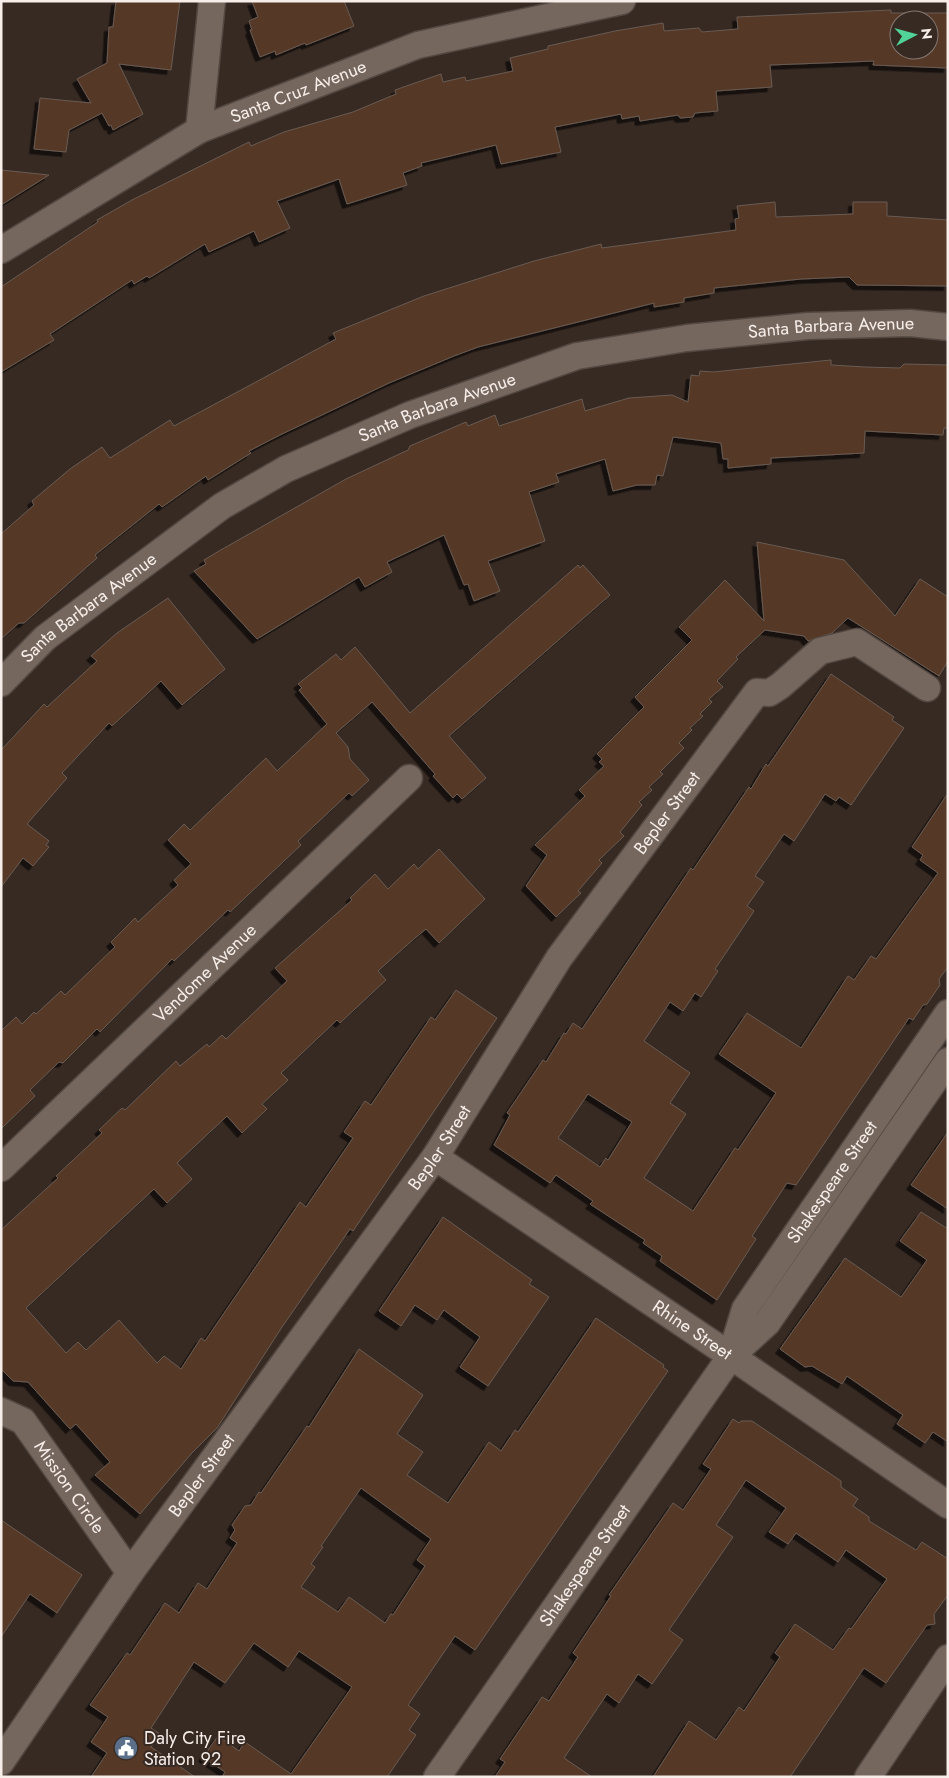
<svg xmlns="http://www.w3.org/2000/svg" width="949" height="1778" font-family="Jost,sans-serif">
<style>
.building{fill:#543827;stroke:#695b52;fill-rule:evenodd;filter:url(#shadow)}
.lines{fill:none;stroke-linecap:round;stroke-linejoin:round}
.street-casing{stroke:#524741;stroke-width:29}
.street{stroke:#75675e;stroke-width:26}
.labels{text-anchor:middle;stroke-width:4;stroke-linejoin:round;paint-order:stroke}
.street-label{font-size:18px;fill:#f7eeea;stroke:#372a23}
.poi-label{font-size:18px;fill:#f7eeea;stroke:#372a23;text-anchor:start}
</style>
<defs>
<filter id="shadow"><feDropShadow dx="-4.5" dy="4.5" stdDeviation="0" flood-color="#0009"/></filter>
</defs>
<rect width="100%" height="100%" fill="#372a23"/>
<!-- building -->
<g class="building">
<polygon points="116,1 180,1 171,70 119,64 143,114 113,130 111,125 109,126 102,113 69,130 66,152 34,149 40,98 91,103 77,79 107,63 109,27 113,27"/>
<polygon points="252,1 344,1 354,26 306,45 305,43 276,55 275,51 260,57 250,30 252,30 249,21 258,17"/>
<path d="M891,10v3h57v55l-75,-3 1,-4 -104,4 2,22 -56,4 2,20 -23,2 -2,4 -13,1 -2,-3 -38,6 -1,-5 -17,3 -1,-5 -66,13 6,25 -60,12 -5,-19 -75,18 1,3 -19,7 4,12 -60,19 -8,-25 -62,22 13,27 -31,14 -5,-11 -45,21 -4,-8 -56,34 -2,-2 -13,8 -2,-4 -82,54 4,6 -53,32v-85l97,-65 -1,-2 35,-20 117,-58 2,4 33,-14 69,-20 43,-18 -1,-4 46,-16 2,8 22,-5 1,4 47,-10 -3,-13 38,-9v-3l67,-15 48,-8 1,8 35,-3 3,4 36,-3 -1,-12zM899,20h30v30h-30z"/>
<polygon points="1,170 49,175 1,205"/>
<polygon points="775,202 776,217 853,214 853,202 887,202 887,216 948,220 948,286 857,285 849,277 801,279 714,288 714,293 684,298 684,302 654,307 654,303 478,347 454,356 389,383 280,435 249,451 251,453 208,480 206,476 162,507 159,504 95,555 97,558 24,623 19,623 1,639 1,534 34,505 32,501 70,469 102,447 110,458 170,420 174,426 336,339 333,333 424,296 534,261 601,244 602,248 736,230 735,219 739,218 737,206"/>
<polygon points="831,360 831,365 865,367 900,368 904,364 948,365 948,428 944,428 943,435 865,431 864,453 771,458 771,464 728,468 728,459 723,459 721,443 673,437 663,476 657,475 655,485 637,485 613,491 605,459 556,474 559,482 529,492 545,541 488,561 500,591 474,601 468,584 464,585 444,535 387,562 392,572 365,587 359,577 257,639 194,571 206,564 204,560 219,551 346,479 408,450 410,446 466,422 468,426 495,415 499,426 582,399 585,411 629,398 672,395 688,402 691,375 699,376 700,371 713,372"/>
<polygon points="757,542 844,560 895,616 920,579 948,597 948,661 939,676 848,618 832,633 808,641 804,636 765,630 736,657 738,659 717,681 723,687 709,699 712,702 700,714 703,716 690,728 692,730 679,743 684,748 660,772 663,774 649,787 652,790 639,802 642,805 620,832 624,836 599,860 602,863 578,891 581,893 556,917 526,886 547,855 535,845 585,796 579,790 604,766 599,762 602,759 597,754 644,707 635,697 692,640 679,627 725,580 764,621"/>
<polygon points="578,565 580,568 583,565 610,595 449,736 486,778 462,799 457,794 453,798 433,776 435,774 372,702 336,733 348,747 350,759 369,780 352,796 349,793 298,841 301,845 230,912 228,910 174,961 172,959 100,1032 97,1029 63,1063 59,1062 30,1090 35,1096 1,1129 1,1031 16,1017 22,1024 34,1012 36,1014 61,991 65,995 115,947 111,942 135,918 138,922 178,885 174,880 191,864 168,840 184,824 190,830 266,758 277,771 327,724 299,690 302,688 298,684 336,654 341,660 355,647 410,713"/>
<polygon points="168,598 225,669 182,705 161,681 112,726 109,723 62,773 67,778 27,824 49,841 46,845 49,847 33,866 23,858 1,887 1,750 44,704 47,707 97,661 91,656 117,633"/>
<path d="M831,674l63,43 -2,3 12,8 -53,77 -12,-8 -3,4 -11,-7 -31,47 -10,-7 -29,42 9,6 -17,24 7,5 -39,58 3,2 -17,26 -6,-4 -12,18 -13,-9 -26,39 46,32 -20,30 16,11 -42,64 49,33 42,-63 3,2 38,-57 -57,-39 28,-41 54,35 47,-72 6,4 17,-24 5,3 62,-86 -18,-13 3,-5 -11,-8 36,-54v174l-9,12 1,6 -13,19 -4,1 -10,15 -4,-2 -113,167 -9,-2 -35,53 4,3 -39,61 -57,-39 2,-5 -19,-13 2,-3 -55,-36 3,-3 -37,-26 -6,8 -56,-38 16,-30 -3,-2 36,-53 3,2 18,-29 2,1 7,-11 9,6 109,-161 2,2 56,-83 2,2 15,-25 2,2zM588,1094l44,28 -24,38 -2,-2 -6,9 -42,-29z"/>
<polygon points="439,849 485,899 439,943 426,929 415,938 378,971 386,980 340,1023 337,1020 281,1073 288,1080 262,1104 267,1109 242,1133 227,1116 177,1163 192,1179 167,1203 154,1189 26,1308 66,1353 78,1342 86,1350 119,1320 157,1363 164,1356 181,1369 201,1338 205,1341 300,1202 306,1207 353,1138 344,1132 365,1101 371,1105 431,1017 435,1020 456,990 497,1018 353,1231 350,1229 282,1327 217,1428 191,1454 140,1514 95,1475 110,1462 76,1424 70,1429 28,1382 13,1381 1,1369 1,1230 58,1178 56,1176 102,1133 99,1130 122,1108 125,1110 176,1061 180,1066 207,1044 209,1047 222,1035 226,1039 287,981 275,968 352,900 350,898 375,874 388,889 414,864 418,869"/>
<polygon points="948,1132 948,1209 911,1185"/>
<polygon points="921,1212 948,1229 948,1442 933,1432 925,1443 897,1424 903,1415 847,1376 842,1384 812,1366 805,1367 780,1349 845,1258 901,1297 927,1260 900,1241"/>
<polygon points="443,1217 532,1280 529,1284 549,1297 488,1386 460,1367 480,1337 444,1310 437,1320 415,1305 401,1326 379,1311"/>
<path d="M596,1318l68,47 -1,2 5,4 -193,279 -20,-14 -47,69 12,9 -11,16 7,5 -29,42h-165l3,-5 -22,-15 15,-21 21,15 6,-9 46,32 61,-87 -53,-36 -11,16 -34,-24 -29,40 -31,-21 -43,66 9,6 -9,13 44,30h-104l16,-24 -16,-11 17,-25 -18,-12 37,-52 3,2 35,-52 14,10 19,-30 9,6 30,-46 -7,-5 5,-8 -3,-5 13,-19 6,-1 8,-13 2,1 46,-67 2,1 50,-78 64,46 -26,39 26,18 -16,23 41,28 41,-61 12,9 14,-21 3,2zM361,1488l70,51 -14,21 8,6 -32,49 -2,-1 -6,9 -36,-26 -11,15 -37,-25 14,-20 -4,-3 12,-17 -2,-1z"/>
<polygon points="733,1419 739,1423 741,1421 752,1421 841,1481 841,1487 858,1499 853,1506 869,1517 869,1521 916,1550 922,1542 948,1559 948,1595 934,1614 935,1624 927,1625 886,1683 864,1668 790,1777 653,1777 689,1721 716,1740 739,1707 744,1711 780,1657 775,1653 795,1624 833,1650 849,1628 851,1629 887,1579 846,1550 838,1562 796,1533 788,1544 769,1532 786,1508 746,1480 716,1525 733,1537 669,1630 683,1640 652,1684 638,1674 619,1703 607,1694 564,1758 592,1777 495,1777 505,1762 500,1759 542,1697 549,1701 578,1657 573,1653 611,1596 609,1595 673,1503 683,1510 711,1469 703,1464"/>
<polygon points="1,1520 82,1575 57,1613 30,1594 1,1637"/>
</g>
<g class="lines">
<!-- street casing -->
<g class="street-casing">
<g id="street">
<polyline points="199,130 212,1"/>
<path id="s1" d="M1,250l198,-120 219,-85 204,-44"/>
<path id="s2" d="M1,683l44,-45 177,-132 64,-37 124,-54 167,-59 110,-18 121,-12 102,-3 38,4"/>
<path id="s3" d="M435,1157l296,199 217,149"/>
<path id="s4" d="M1,1168l408,-390"/>
<path id="s5" d="M731,1355l14,-46 203,-296"/>
<path id="s6" d="M1,1411l22,10 107,152"/>
<path id="s7" d="M1,1762l129,-189 305,-416 124,-199 198,-266 12,1 11,-7 40,-35 37,-9 70,46"/>
<path id="s8" d="M437,1777l294,-421 36,-33 181,-262"/>
<polyline points="868,1777 948,1658"/>
</g>
</g>
<!-- street -->
<use href="#street" class="street"/>
</g>
<!-- icons -->
<defs>
<g id="civic-disc" transform="scale(1.25)"><circle r="9.5" fill="#5c6f8a" stroke="#372a23"/><path d="M-.6-6.5H3V-4.5H.6V-3L4-1V1h2V6H-6V1h2V-1L-.6-3ZM-1.2 2.5V6h2.4V2.5Z" fill="#fff"/></g>
</defs>
<g fill-rule="evenodd">
<use href="#civic-disc" x="126" y="1748"/>
</g>
<g class="labels">
<!-- street labels -->
<g class="street-label">
<text dy="6" stroke="none"><textPath href="#s1" startOffset="338">Santa Cruz Avenue</textPath></text>
<text dy="6" stroke="none"><textPath href="#s2" startOffset="926">Santa Barbara Avenue</textPath></text>
<text dy="6" stroke="none"><textPath href="#s2" startOffset="521">Santa Barbara Avenue</textPath></text>
<text dy="6" stroke="none"><textPath href="#s2" startOffset="116">Santa Barbara Avenue</textPath></text>
<text dy="6" stroke="none"><textPath href="#s7" startOffset="1160">Bepler Street</textPath></text>
<text dy="6" stroke="none"><textPath href="#s4" startOffset="282">Vendome Avenue</textPath></text>
<text dy="6" stroke="none"><textPath href="#s7" startOffset="755">Bepler Street</textPath></text>
<text dy="6" stroke="none"><textPath href="#s5" startOffset="202">Shakespeare Street</textPath></text>
<text dy="6" stroke="none"><textPath href="#s3" startOffset="310">Rhine Street</textPath></text>
<text dy="6" stroke="none"><textPath href="#s7" startOffset="350">Bepler Street</textPath></text>
<text dy="6" stroke="none"><textPath href="#s6" startOffset="105">Mission Circle</textPath></text>
<text dy="6" stroke="none"><textPath href="#s8" startOffset="258">Shakespeare Street</textPath></text>
</g>
<!-- poi labels -->
<g class="poi-label">
<text x="144" y="1744">Daly City Fire<tspan x="144" dy="21">Station 92</tspan></text>
</g>
</g>
<!-- border -->
<rect width="949" height="1778" fill="none" stroke="#f7eeea" stroke-width="5"/>
<!-- north arrow -->
<g transform="translate(914 35) rotate(84)"><circle r="24" fill="#372a23" stroke="#847873"/>
<path d="M0-4L9 19L0 12L-9 19Z" fill="#51d397"/>
<text y="-8" font-size="14" font-weight="bold" text-anchor="middle" fill="#f7eeea">N</text>
</g>
</svg>
